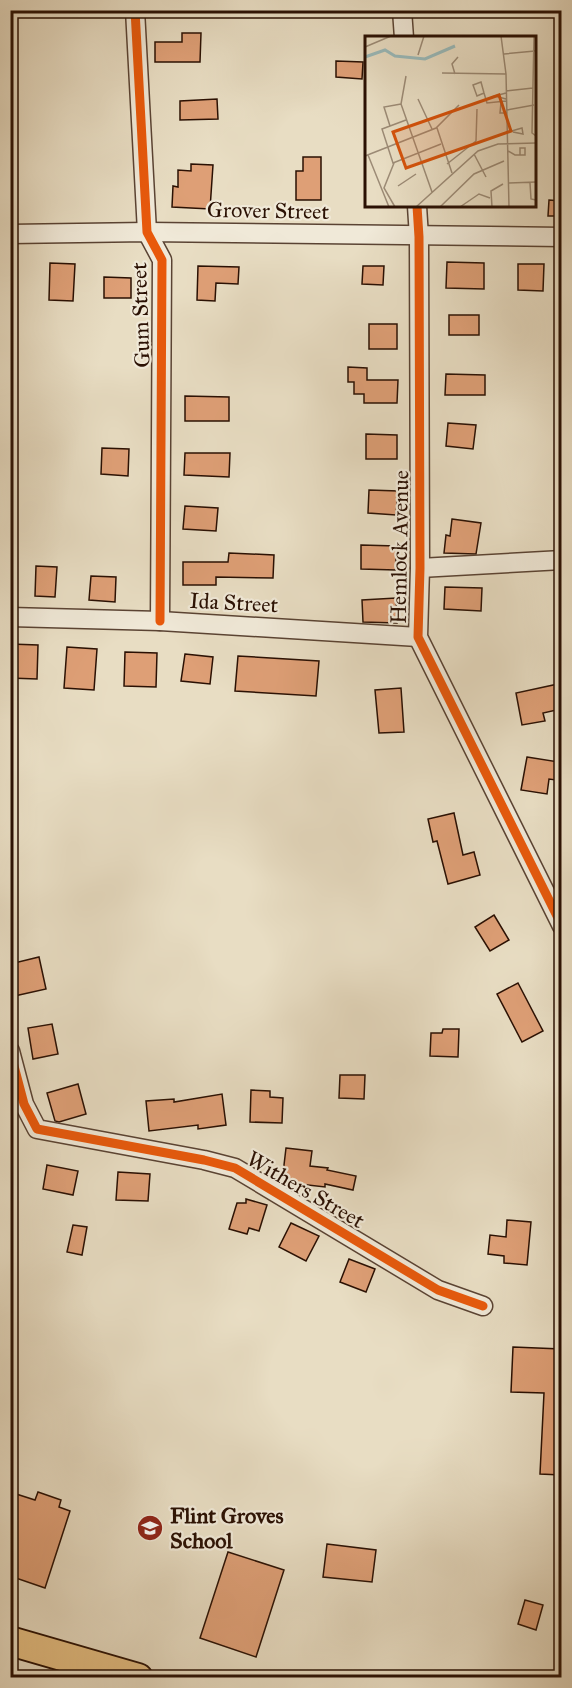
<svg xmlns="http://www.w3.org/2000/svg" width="572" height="1688" font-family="'IM FELL Great Primer',serif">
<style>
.building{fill:#de9f76;stroke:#2a1003;stroke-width:1.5}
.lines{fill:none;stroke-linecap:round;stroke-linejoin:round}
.minor-casing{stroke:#5a4333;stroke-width:21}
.primary-casing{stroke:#2a1003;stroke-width:32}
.minor{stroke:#f0e9d8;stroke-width:18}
.primary{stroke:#e4be82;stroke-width:28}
.cycleway-casing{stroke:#f0e9d8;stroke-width:13}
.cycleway{stroke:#e8590c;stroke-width:9}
.labels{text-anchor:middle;stroke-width:4.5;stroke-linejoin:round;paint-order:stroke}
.street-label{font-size:22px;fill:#2a1003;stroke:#f0e9d8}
.poi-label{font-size:22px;font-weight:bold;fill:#2a1003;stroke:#f0e9d8;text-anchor:start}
.inset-river{fill:none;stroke:#99babb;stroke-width:3}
.inset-road{fill:none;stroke:#9c8b76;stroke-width:1.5}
.view{fill:#d5520b;fill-opacity:0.15;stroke:#d5520b;stroke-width:3}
.inset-edge{fill:none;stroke:#2a1003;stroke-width:3}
</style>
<rect width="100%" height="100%" fill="#e8ddc3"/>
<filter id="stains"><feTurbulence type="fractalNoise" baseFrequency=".00333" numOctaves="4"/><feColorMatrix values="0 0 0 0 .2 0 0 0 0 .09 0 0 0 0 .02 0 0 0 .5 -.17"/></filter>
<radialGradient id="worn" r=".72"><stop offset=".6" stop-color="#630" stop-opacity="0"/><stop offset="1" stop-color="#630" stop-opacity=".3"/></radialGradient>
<!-- building -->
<g class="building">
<polygon points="182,33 201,33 200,62 155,62 155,42 182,42"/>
<polygon points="336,61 363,62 362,79 336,77"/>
<polygon points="217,99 218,119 180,120 180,101"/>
<polygon points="303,157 321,157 321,200 296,200 296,171 303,171"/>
<polygon points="191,164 213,165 210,209 172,207 173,186 178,187 178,170 191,171"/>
<polygon points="549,200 561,201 561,216 548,216"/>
<polygon points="447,262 484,263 484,289 446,288"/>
<polygon points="50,263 75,264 73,301 49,300"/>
<polygon points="518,264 544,264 543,291 518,290"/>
<polygon points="198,266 239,267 238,284 216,283 215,301 197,300"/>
<polygon points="363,266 384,266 383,285 362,284"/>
<polygon points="104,277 131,278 131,298 104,298"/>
<rect x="449" y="315" width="30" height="20"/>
<rect x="369" y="324" width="28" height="25"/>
<polygon points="348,367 367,368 367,380 398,380 397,403 364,403 364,394 354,394 354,382 348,382"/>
<polygon points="446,374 485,375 485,395 445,395"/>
<polygon points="185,396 229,397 229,421 185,421"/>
<polygon points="448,423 476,425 473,449 446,446"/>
<polygon points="366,434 397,435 397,459 366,459"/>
<polygon points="102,448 129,449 128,476 101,474"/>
<polygon points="185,453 230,453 229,477 184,475"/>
<polygon points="369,490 398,491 396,515 368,513"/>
<polygon points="185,506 218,508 216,531 183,529"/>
<polygon points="452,519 481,523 476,554 444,553 446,535 450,536"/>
<polygon points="361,545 396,546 396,570 361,569"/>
<polygon points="229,553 274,555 273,578 216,577 216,585 183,585 183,562 228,562"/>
<polygon points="36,566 57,567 55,597 35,596"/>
<polygon points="91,576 116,577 115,602 89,600"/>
<polygon points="445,587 482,588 481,611 444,609"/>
<polygon points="396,598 397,623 363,622 362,600"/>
<polygon points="10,644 38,645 37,679 10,678"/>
<polygon points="67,647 97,649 94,690 64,688"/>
<polygon points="125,652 157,653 156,687 124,686"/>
<polygon points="185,654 213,657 210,684 181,681"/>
<polygon points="238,656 319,661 316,696 235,691"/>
<polygon points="558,684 561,709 543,713 545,721 522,725 516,693"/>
<polygon points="401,688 404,732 379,733 375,690"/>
<polygon points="527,757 559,762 556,780 549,779 547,794 521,790"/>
<polygon points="454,813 463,855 474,852 480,875 448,884 437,841 433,842 428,819"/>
<polygon points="494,915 509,940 490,951 475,927"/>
<polygon points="39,957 46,989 10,997 10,964"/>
<polygon points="518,983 543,1031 522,1042 497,994"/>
<polygon points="52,1024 58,1054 33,1059 28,1028"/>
<polygon points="443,1029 459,1029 458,1057 430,1056 431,1033 442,1033"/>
<polygon points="340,1075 365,1075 364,1099 339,1098"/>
<polygon points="78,1084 86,1114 59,1122 55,1121 47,1093"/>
<polygon points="251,1090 270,1091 270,1097 283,1098 282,1123 250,1122"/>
<polygon points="222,1094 226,1125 198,1129 198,1125 149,1131 146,1101 174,1099 174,1102"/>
<polygon points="286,1148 312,1151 310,1166 328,1168 327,1170 356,1176 353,1190 325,1184 325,1187 282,1182"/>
<polygon points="47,1165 78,1171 73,1195 43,1189"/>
<polygon points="118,1172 150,1174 148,1201 116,1200"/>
<polygon points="246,1199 267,1205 259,1231 249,1228 247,1234 229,1229 237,1203 246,1203"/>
<polygon points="507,1220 531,1222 527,1265 504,1263 504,1256 488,1254 490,1235 506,1237"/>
<polygon points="291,1223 319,1236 306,1261 279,1247"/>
<polygon points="73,1225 87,1227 82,1255 67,1252"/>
<polygon points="349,1259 375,1269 366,1292 340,1282"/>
<polygon points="513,1347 561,1349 561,1475 540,1474 544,1393 511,1392"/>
<polygon points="10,1492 35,1500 38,1492 61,1500 59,1507 70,1511 45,1588 10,1576"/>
<polygon points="327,1544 376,1550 372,1582 323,1577"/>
<polygon points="228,1552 284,1570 256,1657 200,1638"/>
<polygon points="525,1600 543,1605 536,1630 518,1624"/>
</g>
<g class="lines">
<!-- minor casing -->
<g class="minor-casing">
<g id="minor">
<polyline points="135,10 147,232 162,260 160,621"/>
<polyline points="402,10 404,38"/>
<polyline points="417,206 419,237 420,568 418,637 562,926"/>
<polyline points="10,234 147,232 562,237"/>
<polyline points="420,568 562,560"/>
<polyline points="10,617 160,621 418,637"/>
<polyline points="10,1051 24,1104 37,1129 204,1160 235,1168 438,1290 483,1306"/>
</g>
</g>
<!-- primary casing -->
<g class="primary-casing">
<polyline id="primary" points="10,1641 138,1678"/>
</g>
<!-- minor -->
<use href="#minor" class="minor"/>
<!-- primary -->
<use href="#primary" class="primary"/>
<!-- cycleway casing -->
<g class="cycleway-casing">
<g id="cycleway">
<polyline points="135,10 147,232 162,260 160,621"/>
<polyline points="417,206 419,237 420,568 418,637 562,926"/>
<polyline points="10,1051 24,1104 37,1129 204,1160 235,1168 438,1290 483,1306"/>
</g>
</g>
<!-- cycleway -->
<use href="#cycleway" class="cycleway"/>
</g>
<!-- icons -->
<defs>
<g id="school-disc" transform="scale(1.35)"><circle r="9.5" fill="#8f2418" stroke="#f0e9d8"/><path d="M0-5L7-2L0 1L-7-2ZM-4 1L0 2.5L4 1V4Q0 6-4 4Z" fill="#fff"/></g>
</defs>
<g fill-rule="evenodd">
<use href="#school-disc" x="150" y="1528"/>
</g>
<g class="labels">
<!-- street labels -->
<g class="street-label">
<text transform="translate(268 210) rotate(1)" y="8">Grover Street</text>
<text transform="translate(140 315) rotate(-92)" y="8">Gum Street</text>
<text transform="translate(399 547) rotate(-89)" y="8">Hemlock Avenue</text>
<text transform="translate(234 602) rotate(3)" y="8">Ida Street</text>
<text transform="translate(306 1189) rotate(30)" y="8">Withers Street</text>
</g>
<!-- poi labels -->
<g class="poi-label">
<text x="170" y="1523">Flint Groves<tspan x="170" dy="25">School</tspan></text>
</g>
</g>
<!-- overview -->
<g transform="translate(365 36)">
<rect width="171" height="171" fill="#e8ddc3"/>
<path class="inset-river" d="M0,21l20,-7 10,6 30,3 30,-13"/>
<path class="inset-road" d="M136,0l5,38 3,133M169,0l-2,97 4,3M0,11l26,-11M139,18l31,-3M53,19l6,-19M77,37l64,1M90,38l-3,-10 6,-7M41,40l-5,28 31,88M141,55l27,-3M119,57l-7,3 -4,-11 8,-3 3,11 3,10 19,-2M141,57l-11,3 11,3M53,63l14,30M136,66l-1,11h7M142,74l27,-5M41,84l-24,9 11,34 48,-19M25,90l-6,-19 17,-3M72,92l15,45M143,96l14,-4 1,6 -10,-2M143,115l7,4h10v-7h-5v7M109,118l12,23M3,119l21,52M0,120l71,-28 23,-23M29,127l-10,25 11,19M82,128l29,-23 1,-32M144,147l27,-1M165,147l1,16 5,1M33,150l18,-12M51,171l62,-56 20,-7 38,-1M75,171l34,-33 30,-13M95,171l19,-13 11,4M127,171l-1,-16 12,-7"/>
<path class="view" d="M134,59l12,36 -105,37 -13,-36z"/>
<rect width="171" height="171" class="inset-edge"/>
</g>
<!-- margin -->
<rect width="572" height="1688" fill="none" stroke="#e8ddc3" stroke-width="36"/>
<rect x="12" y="12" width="548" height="1664" fill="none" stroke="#2a1003" stroke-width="3"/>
<rect x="18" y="18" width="536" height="1652" fill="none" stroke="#2a1003" stroke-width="1.5"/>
<rect width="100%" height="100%" filter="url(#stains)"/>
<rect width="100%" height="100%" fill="url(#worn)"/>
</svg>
